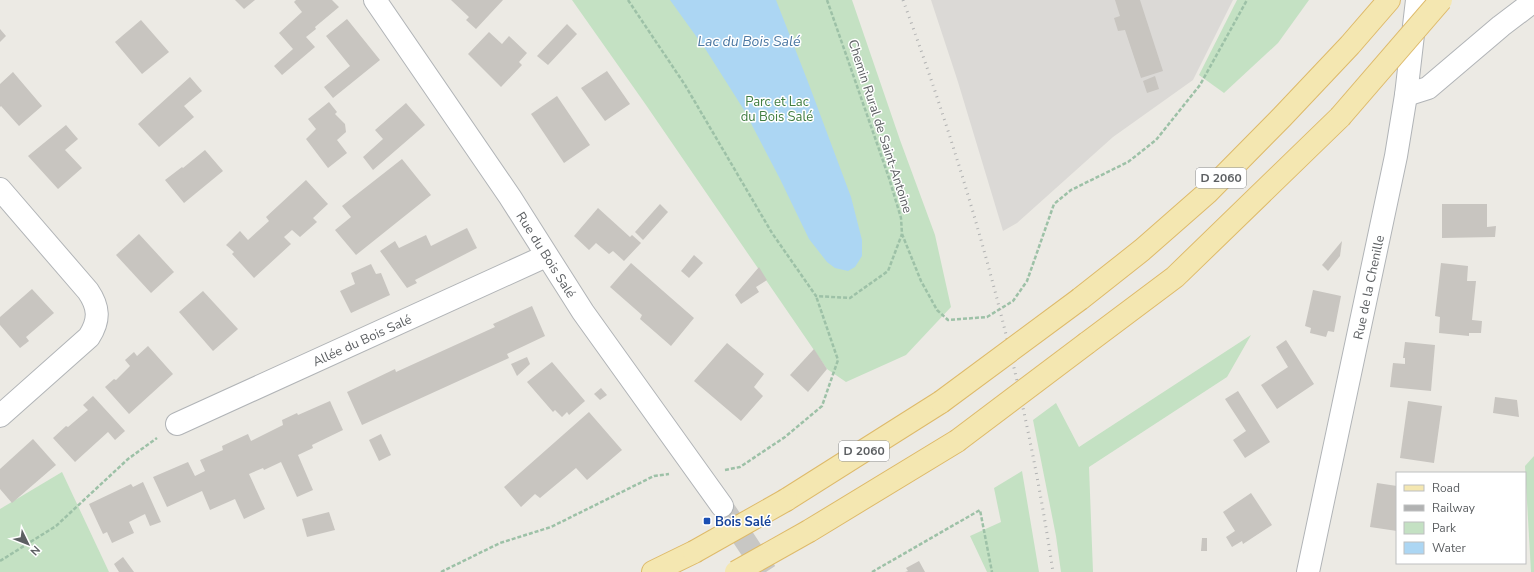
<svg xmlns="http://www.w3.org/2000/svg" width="1534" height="572" font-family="'Nunito Sans',sans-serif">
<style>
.industrial{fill:#dbd9d6}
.green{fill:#c4e1c3}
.water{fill:#acd6f3}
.building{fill:#c8c5c0}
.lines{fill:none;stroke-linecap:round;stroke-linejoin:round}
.minor-tunnel{stroke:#c8c7c4;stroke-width:22;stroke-dasharray:22 11;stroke-linecap:butt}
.minor-casing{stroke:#b1b4b7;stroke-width:24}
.major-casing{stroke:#deba6a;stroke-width:24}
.path{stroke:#9dc1a7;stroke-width:2.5;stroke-dasharray:4 2;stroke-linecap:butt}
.minor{stroke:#fff;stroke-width:22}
.major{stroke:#f4e7b1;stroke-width:22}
.rail{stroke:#b1b2b2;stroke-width:3;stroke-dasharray:1 5;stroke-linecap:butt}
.major-bridge-casing{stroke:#deba6a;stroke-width:24;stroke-linecap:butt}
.major-bridge{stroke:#f4e7b1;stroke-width:22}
.transit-dot{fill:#1a4fb4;stroke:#fff;stroke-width:1.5}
.labels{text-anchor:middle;stroke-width:3;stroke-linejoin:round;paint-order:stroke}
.shield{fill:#fff;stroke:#8d8f91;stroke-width:1}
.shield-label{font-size:12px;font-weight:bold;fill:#5c5f62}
.park-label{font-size:13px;fill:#407d41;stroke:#fff}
.street-label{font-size:13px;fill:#5c5f62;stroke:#fff}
.transit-label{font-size:13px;font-weight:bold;fill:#164399;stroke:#fff;text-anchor:start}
.water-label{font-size:14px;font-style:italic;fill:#4c78a3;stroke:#fff}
</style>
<rect width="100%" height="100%" fill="#eceae4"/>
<!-- industrial -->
<polygon class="industrial" points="931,0 1233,0 1193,80 1113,137 1017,223 1003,231 958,82"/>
<!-- green -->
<g class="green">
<polygon points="572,0 852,0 900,140 935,235 951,307 906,355 846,382 827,369 646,105"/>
<polygon points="1237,0 1309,0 1278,43 1224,93 1199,75"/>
<polygon points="1251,335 1227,377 1089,467 1093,572 1061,572 1056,536 1033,420 1056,403 1079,447"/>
<polygon points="1534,456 1534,572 1531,572 1525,466"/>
<polygon points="1022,471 1039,572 987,572 970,536 1001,522 994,488"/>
<polygon points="62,472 109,572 0,572 0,509"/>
</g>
<!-- water -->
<polygon class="water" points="670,0 776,0 808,82 851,197 862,240 862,256 855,267 848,271 835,268 827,262 809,239 780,179 744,110 706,50"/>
<!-- building -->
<g class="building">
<polygon points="235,0 255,0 244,9"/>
<polygon points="296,0 332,0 339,7 315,27 316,29 306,37 315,47 282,75 274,66 293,49 279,33 302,12 294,2"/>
<polygon points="451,0 503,0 476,29 466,20 469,17"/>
<polygon points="1115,0 1140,0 1163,71 1141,78 1125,30 1118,31 1114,18 1120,16"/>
<polygon points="347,19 380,60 333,98 324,87 350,66 326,36"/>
<polygon points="141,20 169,52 142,74 115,42"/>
<polygon points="567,24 577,34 548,65 537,56"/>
<polygon points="0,29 6,36 0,42"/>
<polygon points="489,32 502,44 509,36 527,53 519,62 522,65 501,87 468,54"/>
<polygon points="607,71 630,104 605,121 581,88"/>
<polygon points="13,72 42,106 19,126 1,106 0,107 0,84"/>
<polygon points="1155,76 1159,89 1147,93 1143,81"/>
<polygon points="190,77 202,91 184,106 194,117 159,147 138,124"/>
<polygon points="557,96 590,145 564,163 531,114"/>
<polygon points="329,102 337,112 335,114 345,124 346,132 337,140 347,153 328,168 306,139 316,129 308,119"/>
<polygon points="406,103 425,125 373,170 363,157 383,139 375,130"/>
<polygon points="66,125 78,139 65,150 82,168 58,189 28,156"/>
<polygon points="205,150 223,171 184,203 165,180 182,167 183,168"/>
<polygon points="402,159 431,195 356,255 335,230 351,217 342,206"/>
<polygon points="306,180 328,204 313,218 317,222 300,237 292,230 284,237 291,244 254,278 232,254 234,252 226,245 240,231 248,240 269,221 266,217"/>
<polygon points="660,204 668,212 643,240 635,232"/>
<polygon points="1442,204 1487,204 1487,227 1496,226 1495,237 1442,238"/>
<polygon points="598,208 630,237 632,235 641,243 624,261 613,251 609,254 596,243 589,250 574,236"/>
<polygon points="467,228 477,248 415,280 417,283 407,288 380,251 395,241 399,248 426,235 431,246"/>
<polygon points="139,234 174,272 151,293 116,255"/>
<polygon points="1342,241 1340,256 1328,271 1322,265"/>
<polygon points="694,255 703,263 689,278 681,271"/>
<polygon points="631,263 694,318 671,346 640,319 642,315 610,287"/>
<polygon points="1441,263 1468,266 1467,281 1476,281 1472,320 1482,321 1481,333 1469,333 1469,336 1439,333 1440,317 1435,316"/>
<polygon points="371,264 376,274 381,273 390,295 351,313 340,291 355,284 351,273"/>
<polygon points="759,267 767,280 756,287 759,292 741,304 735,295"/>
<polygon points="32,289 54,313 26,337 29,341 20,348 0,325 0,317"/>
<polygon points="1313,290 1341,296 1334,332 1328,331 1326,337 1310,333 1311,328 1305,326"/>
<polygon points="203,291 238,329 213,351 179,312"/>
<polygon points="532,306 545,336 507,354 509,358 362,425 347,392 395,369 396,372 495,327 493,324"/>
<polygon points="1286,340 1314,384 1277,409 1261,385 1288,367 1276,347"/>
<polygon points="1405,342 1435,345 1431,391 1390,387 1393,363 1405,364 1405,358 1403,358"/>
<polygon points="727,343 764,374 754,387 763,396 741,421 694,381"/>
<polygon points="148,346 173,374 129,414 105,387 114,379 116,380 130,366 125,360 134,352 137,356"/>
<polygon points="814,349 827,369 808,392 790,375"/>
<polygon points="527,357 530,364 517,376 511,364"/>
<polygon points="552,362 585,401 569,415 567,412 562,417 555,410 553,412 527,382"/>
<polygon points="601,388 607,395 600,400 594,394"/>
<polygon points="1238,391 1270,442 1245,458 1233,440 1246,431 1225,399"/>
<polygon points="93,396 125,431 115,440 108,432 75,462 53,438 66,426 68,427 88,410 83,405"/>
<polygon points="1495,397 1517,400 1519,417 1493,413"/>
<polygon points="330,401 343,430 312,445 313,448 298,455 313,490 297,497 281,462 264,470 263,468 249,474 265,509 244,519 235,499 210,510 202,491 167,507 153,477 188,462 195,476 205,471 200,460 223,450 222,446 248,434 251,441 283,425 282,420 297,413 298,415"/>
<polygon points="1408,401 1442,406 1434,463 1400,458"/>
<polygon points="589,412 622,450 587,480 576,468 540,498 535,494 521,507 504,487"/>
<polygon points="381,434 391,455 379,461 369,440"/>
<polygon points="33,439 56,465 12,503 0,489 0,469"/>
<polygon points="143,482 161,522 150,526 145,514 129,522 134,533 112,543 107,532 103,534 89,504 131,484 133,487"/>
<polygon points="1377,483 1397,486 1397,531 1370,527"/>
<polygon points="1251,493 1272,525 1243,544 1242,541 1232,547 1226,537 1235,531 1223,512"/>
<polygon points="329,512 335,530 307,537 302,519"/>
<polygon points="1202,538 1207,538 1207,551 1201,551"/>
<polygon points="123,557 134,572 119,572 114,564"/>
<polygon points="919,561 925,572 905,572 908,571 906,568"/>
</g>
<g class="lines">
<!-- minor-tunnel -->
<polyline class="minor-tunnel" points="722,506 766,572"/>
<!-- minor casing -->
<g class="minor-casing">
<g id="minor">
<path id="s1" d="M375,0l135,197 73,115 139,194"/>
<polyline points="1406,95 1428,88 1501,26 1534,1"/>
<path d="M0,189l88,102c11,16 12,29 1,46l-89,79"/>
<path id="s2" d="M177,424l369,-168"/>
<path id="s3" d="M1308,572l88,-416 10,-61 11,-95"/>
</g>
</g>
<!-- major casing -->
<g class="major-casing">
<g id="major">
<polyline points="1080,299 1142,250 1207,193 1282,117 1350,45 1389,0"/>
<polyline points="1087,343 1175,277 1340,117"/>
<polyline points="786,500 941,402"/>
<polyline points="809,531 957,441"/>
<polyline points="653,572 694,552"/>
</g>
</g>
<!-- path -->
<g class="path">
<polyline points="628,0 685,85 772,233 816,296 850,298 888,271 902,234"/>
<polyline points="827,0 889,178 901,218 902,234 921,281 937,310 948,320 987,317 1013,301 1027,281 1054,204 1071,190 1128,162 1156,140 1200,85 1247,0"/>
<polyline points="725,470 740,467 785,437 822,406 838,360 816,296"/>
<polyline points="0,561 56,526 128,459 157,438"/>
<polyline points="441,572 500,543 551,527 654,476 669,474"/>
<polyline points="872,572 980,510 992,572"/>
</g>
<!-- minor -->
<use href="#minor" class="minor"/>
<!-- major -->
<use href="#major" class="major"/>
<!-- rail -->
<path class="rail" d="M903,0c68,186 121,376 150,572"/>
<!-- major-bridge casing -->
<g class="major-bridge-casing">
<g id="major-bridge">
<polyline points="1340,117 1441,0"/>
<polyline points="941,402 1080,299"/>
<polyline points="957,441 1087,343"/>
<polyline points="694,552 786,500"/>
<polyline points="736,572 809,531"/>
</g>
</g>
<!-- major-bridge -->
<use href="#major-bridge" class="major-bridge"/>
</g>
<!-- markers -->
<rect class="transit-dot" x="703" y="517" width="8" height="8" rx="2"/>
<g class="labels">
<!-- shield labels -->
<g class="shield">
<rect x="1196" y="168" width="50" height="20" rx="3"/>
<rect x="839" y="441" width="50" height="20" rx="3"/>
</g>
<g class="shield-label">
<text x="1221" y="182">D 2060</text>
<text x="864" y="455">D 2060</text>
</g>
<!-- park labels -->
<g class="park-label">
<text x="777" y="106">Parc et Lac<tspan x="777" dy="15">du Bois Salé</tspan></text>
</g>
<!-- street labels -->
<g class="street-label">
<text transform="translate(881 126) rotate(72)" y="5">Chemin Rural de Saint-Antoine</text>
<text dy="5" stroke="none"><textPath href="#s1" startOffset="307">Rue du Bois Salé</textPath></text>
<text dy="5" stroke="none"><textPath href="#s3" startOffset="291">Rue de la Chenille</textPath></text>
<text dy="5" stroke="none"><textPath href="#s2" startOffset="203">Allée du Bois Salé</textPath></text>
</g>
<!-- transit labels -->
<g class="transit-label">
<text x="715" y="526">Bois Salé</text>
</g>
<!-- water labels -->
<g class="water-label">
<text x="749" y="46">Lac du Bois Salé</text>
</g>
</g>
<!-- legend -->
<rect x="1396" y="472" width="130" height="92" fill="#ffffff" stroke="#bebfc0"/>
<rect x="1404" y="485" width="20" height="6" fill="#f4e7b1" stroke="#bebfc0"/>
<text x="1432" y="492" font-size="12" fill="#5c5f62">Road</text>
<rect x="1404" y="505" width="20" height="6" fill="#b1b2b2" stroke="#bebfc0"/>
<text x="1432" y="512" font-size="12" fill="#5c5f62">Railway</text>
<rect x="1404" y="522" width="20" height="12" fill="#c4e1c3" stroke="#bebfc0"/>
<text x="1432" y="532" font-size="12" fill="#5c5f62">Park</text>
<rect x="1404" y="542" width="20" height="12" fill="#acd6f3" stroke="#bebfc0"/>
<text x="1432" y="552" font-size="12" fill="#5c5f62">Water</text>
<!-- north arrow -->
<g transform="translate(28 544) rotate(133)" stroke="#ffffff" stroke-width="3" paint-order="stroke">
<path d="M0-3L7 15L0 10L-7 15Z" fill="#5c5f62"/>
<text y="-6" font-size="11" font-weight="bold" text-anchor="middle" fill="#5c5f62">N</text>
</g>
</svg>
